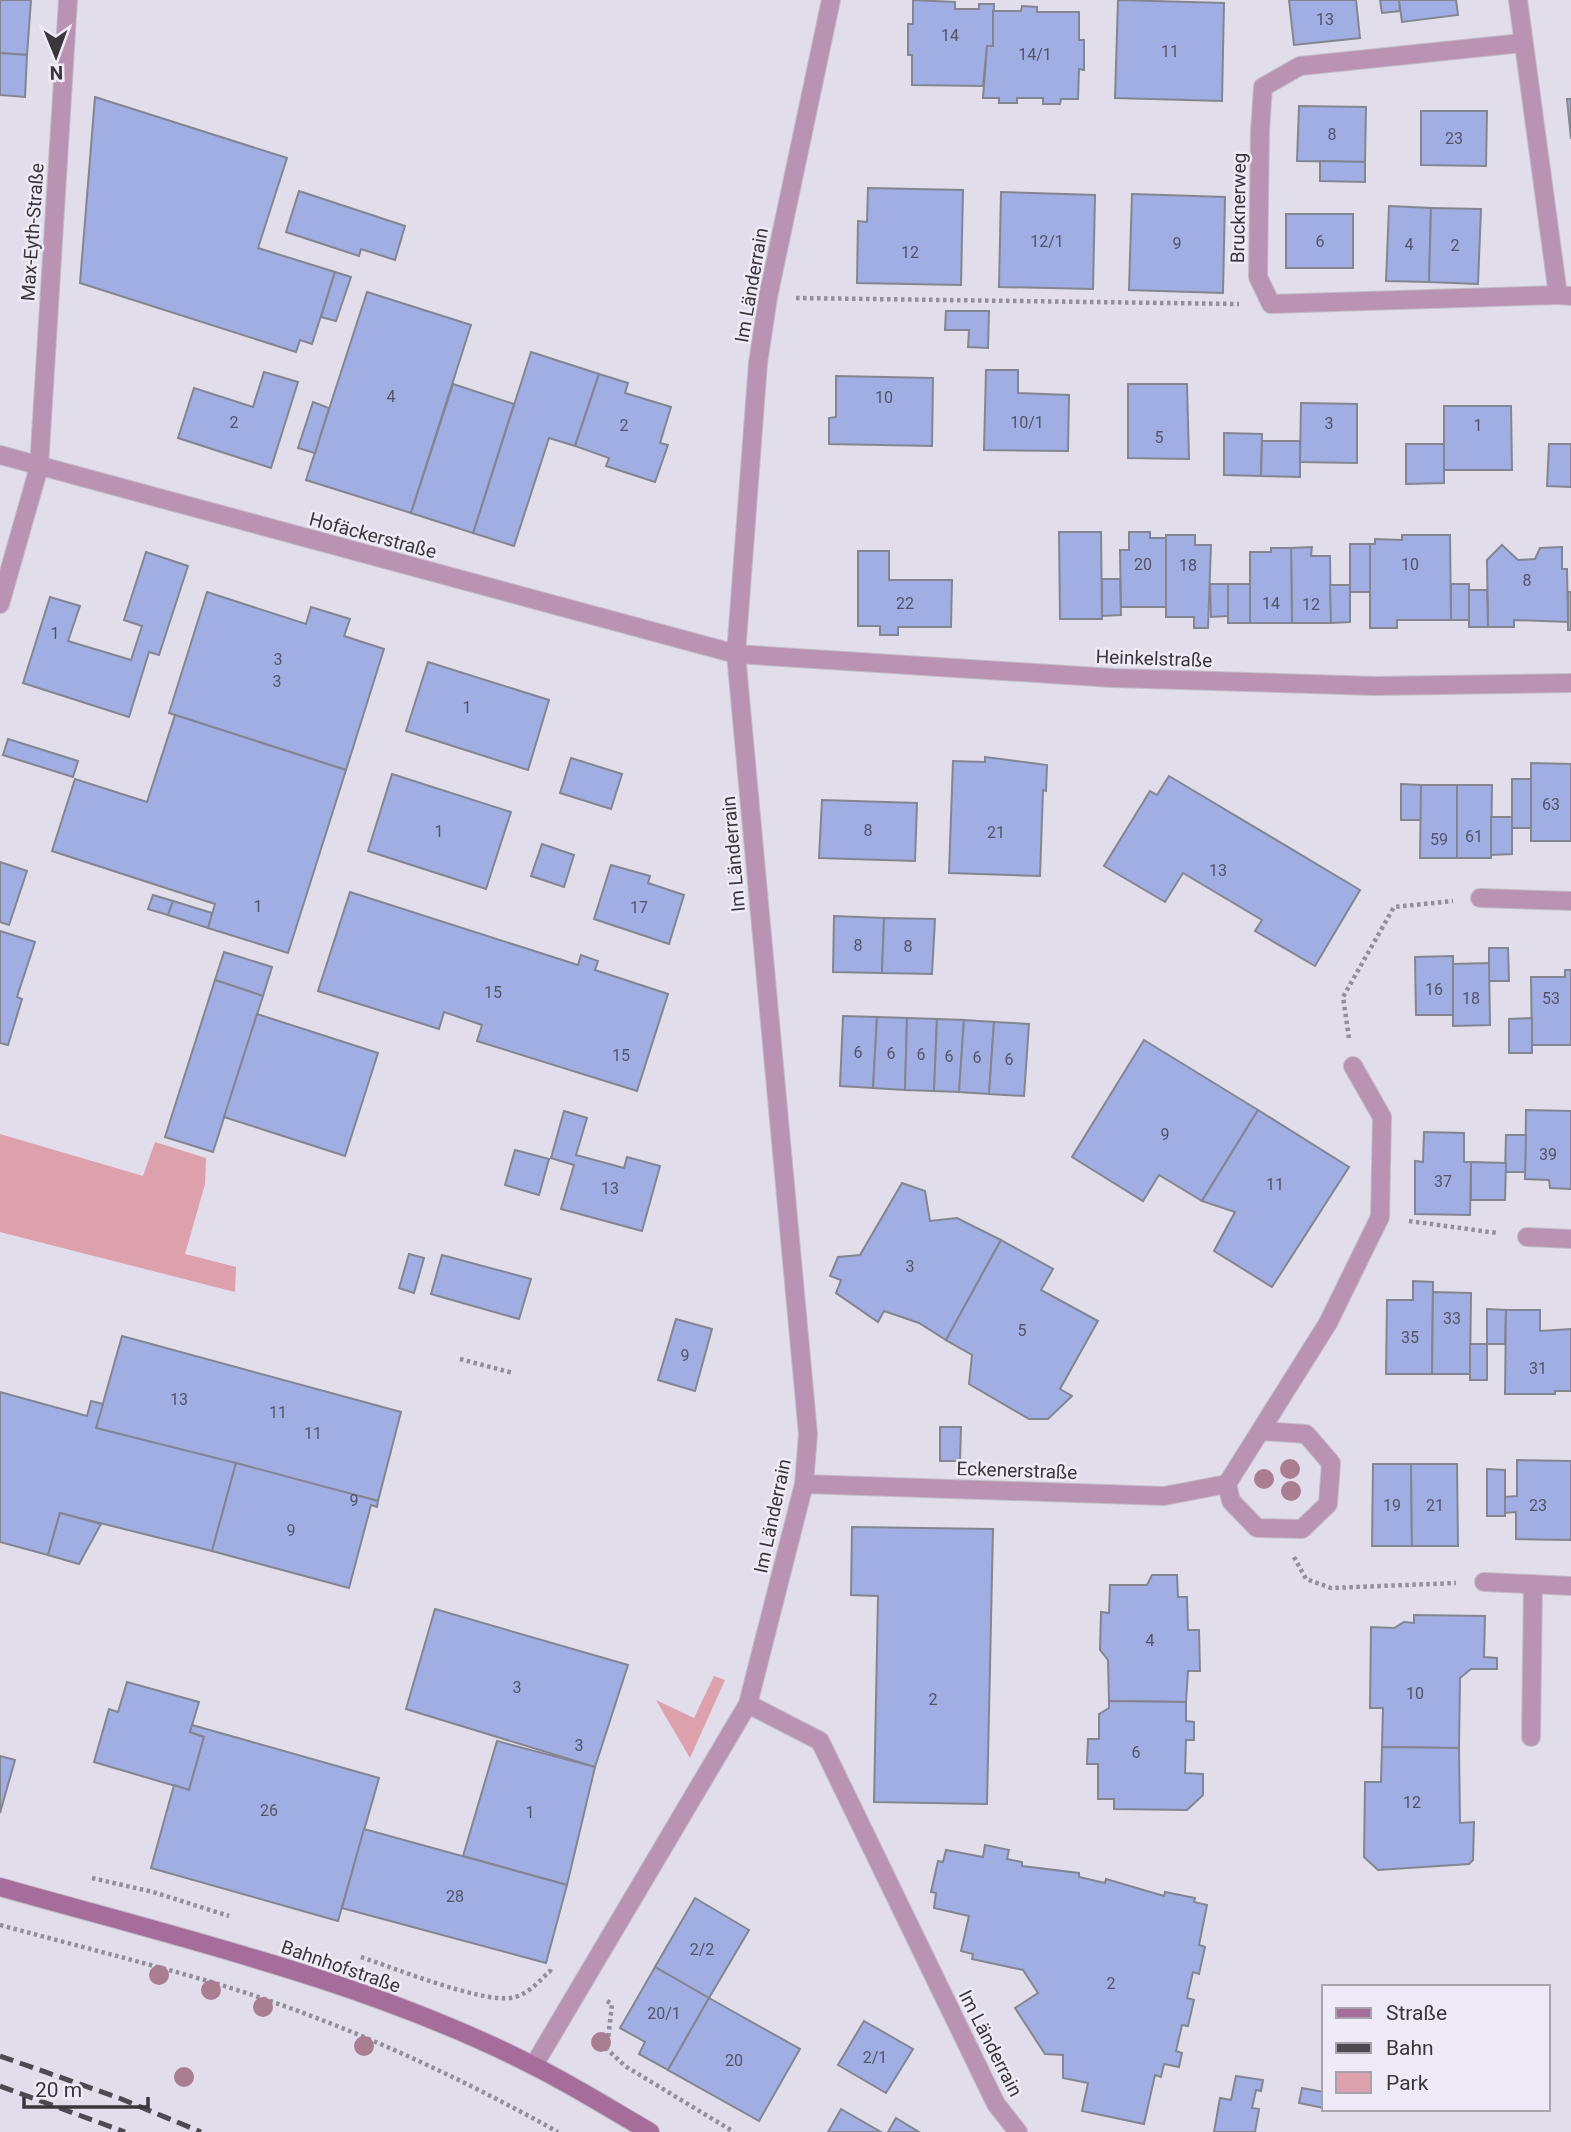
<svg xmlns="http://www.w3.org/2000/svg" width="1571" height="2132" font-family="Roboto,sans-serif">
<style>
.green{fill:#dda0ad}
.building{fill:#a0aee4;stroke:#838691;stroke-width:2}
.lines{fill:none;stroke-linecap:round;stroke-linejoin:round}
.service-casing{stroke:#c0bcc7;stroke-width:20}
.minor-casing{stroke:#c0bcc7;stroke-width:20}
.secondary-casing{stroke:#c0bcc7;stroke-width:20}
.path{stroke:#928f98;stroke-width:4.5;stroke-dasharray:3.5 3.5;stroke-linecap:butt}
.service{stroke:#bb93b2;stroke-width:18}
.minor{stroke:#bb93b2;stroke-width:18}
.secondary{stroke:#a66d9a;stroke-width:18}
.rail{stroke:#4d4b51;stroke-width:5;stroke-dasharray:14 7;stroke-linecap:butt}
.tree{fill:#aa7d90}
.labels{text-anchor:middle;stroke-width:5;stroke-linejoin:round;paint-order:stroke}
.number-label{font-size:16px;fill:#535566}
.street-label{font-size:19px;fill:#39373c;stroke:#efeaf7}
</style>
<rect width="100%" height="100%" fill="#e2ddea"/>
<!-- green -->
<g class="green">
<polygon points="0,1134 143,1176 155,1142 206,1158 205,1184 185,1254 236,1267 235,1292 0,1232"/>
<polygon points="714,1676 725,1680 690,1758 656,1700 694,1718"/>
</g>
<!-- building -->
<g class="building">
<polygon points="0,0 31,0 27,55 0,53"/>
<polygon points="913,0 955,2 955,9 979,9 979,4 994,4 993,46 987,46 983,86 912,85 912,55 908,55 908,24 913,24"/>
<polygon points="1118,0 1224,3 1222,101 1115,98"/>
<polygon points="1289,0 1356,0 1360,38 1294,45"/>
<polygon points="1380,0 1399,0 1400,11 1382,13"/>
<polygon points="1399,0 1456,0 1458,15 1402,22"/>
<polygon points="1022,6 1037,7 1037,12 1079,12 1079,40 1084,40 1084,70 1079,69 1078,99 1061,99 1060,104 1043,104 1043,98 1017,98 1017,103 999,103 999,98 983,98 987,46 993,46 993,11 1021,11"/>
<polygon points="0,53 27,55 25,97 0,95"/>
<polygon points="95,97 287,158 258,248 335,272 312,344 300,340 296,352 80,283"/>
<polygon points="1567,99 1571,99 1571,139"/>
<polygon points="1299,106 1366,107 1365,162 1297,161"/>
<polygon points="1421,111 1487,111 1486,166 1421,165"/>
<polygon points="1320,161 1365,162 1365,182 1320,181"/>
<polygon points="868,188 963,190 961,285 857,283 858,221 867,222"/>
<polygon points="299,191 405,226 395,260 361,249 359,256 286,232"/>
<polygon points="1001,192 1095,195 1093,289 999,287"/>
<polygon points="1132,194 1225,197 1223,293 1129,290"/>
<polygon points="1389,206 1431,208 1429,282 1386,281"/>
<polygon points="1431,208 1481,209 1478,284 1429,282"/>
<rect x="1286" y="214" width="67" height="54"/>
<polygon points="335,272 351,277 336,321 321,317"/>
<polygon points="367,292 471,325 411,513 306,480"/>
<polygon points="946,311 989,311 988,348 968,347 969,330 945,330"/>
<polygon points="531,352 599,374 575,446 549,438 514,546 473,533"/>
<polygon points="986,370 1018,370 1018,393 1069,395 1068,451 984,450"/>
<polygon points="264,372 298,382 271,468 178,438 194,388 253,407"/>
<polygon points="599,374 628,383 625,393 671,407 660,443 668,445 655,482 606,466 609,458 575,446"/>
<polygon points="836,376 933,378 932,446 829,444 829,418 836,417"/>
<polygon points="453,384 514,404 473,533 411,513"/>
<polygon points="1128,384 1187,384 1189,459 1128,458"/>
<polygon points="313,402 329,408 315,453 298,448"/>
<polygon points="1301,403 1357,404 1357,463 1300,462"/>
<polygon points="1444,406 1511,406 1512,470 1444,470"/>
<polygon points="1224,433 1262,434 1261,476 1224,475"/>
<polygon points="1262,441 1300,441 1300,477 1261,476"/>
<polygon points="1406,444 1444,444 1444,483 1406,484"/>
<polygon points="1549,444 1571,444 1571,487 1547,486"/>
<polygon points="1059,532 1101,532 1102,619 1060,619"/>
<polygon points="1129,532 1150,532 1150,538 1166,538 1166,607 1121,607 1120,550 1129,550"/>
<polygon points="1166,535 1195,535 1195,545 1211,545 1208,628 1194,628 1194,617 1166,617"/>
<polygon points="1402,535 1450,535 1451,620 1397,620 1397,628 1370,628 1370,544 1375,544 1375,539 1402,540"/>
<rect x="1350" y="544" width="20" height="48"/>
<polygon points="1502,545 1518,560 1535,559 1540,548 1562,547 1562,569 1567,569 1568,622 1514,620 1514,627 1488,627 1487,560"/>
<polygon points="1312,547 1311,556 1330,556 1331,623 1292,623 1291,548"/>
<polygon points="1271,548 1291,548 1292,623 1250,623 1250,552 1271,552"/>
<polygon points="858,551 889,551 889,580 952,580 951,627 898,627 898,635 880,635 880,626 858,626"/>
<polygon points="146,552 188,566 159,655 149,652 129,717 23,683 50,597 80,606 68,641 131,660 142,626 124,620"/>
<polygon points="1102,579 1120,579 1121,615 1102,616"/>
<polygon points="1210,584 1228,584 1228,616 1211,617"/>
<rect x="1228" y="584" width="22" height="39"/>
<rect x="1451" y="584" width="18" height="36"/>
<polygon points="1330,585 1350,585 1350,622 1331,623"/>
<polygon points="1469,590 1487,590 1488,627 1469,627"/>
<polygon points="207,592 306,624 311,607 350,619 344,636 384,649 346,770 169,713"/>
<rect x="1568" y="592" width="3" height="38"/>
<polygon points="428,662 549,700 528,770 406,731"/>
<polygon points="175,715 346,770 288,953 208,928 215,904 52,851 75,779 147,802"/>
<polygon points="8,739 78,761 73,777 3,755"/>
<polygon points="985,757 1047,765 1046,791 1043,790 1040,876 949,873 953,761 985,762"/>
<polygon points="571,758 622,774 611,809 560,793"/>
<polygon points="1531,763 1571,764 1571,841 1531,841"/>
<polygon points="392,774 511,812 486,889 368,851"/>
<polygon points="1169,776 1360,890 1315,966 1255,931 1262,920 1183,873 1165,902 1104,866 1150,791 1157,795"/>
<rect x="1512" y="779" width="19" height="49"/>
<polygon points="1401,784 1421,785 1421,820 1401,820"/>
<polygon points="1421,785 1457,785 1457,858 1420,858"/>
<polygon points="1457,785 1492,785 1491,858 1457,858"/>
<polygon points="822,800 917,803 915,861 819,858"/>
<polygon points="1491,817 1512,817 1512,854 1491,855"/>
<polygon points="542,844 574,855 564,887 531,876"/>
<polygon points="0,862 27,871 9,925 0,922"/>
<polygon points="611,865 650,876 648,883 684,895 669,944 594,919"/>
<polygon points="350,892 578,965 581,955 598,961 595,970 668,994 637,1091 477,1041 482,1025 444,1012 439,1029 318,991"/>
<polygon points="153,895 173,901 168,915 148,909"/>
<polygon points="173,901 212,913 208,928 168,915"/>
<polygon points="834,916 884,918 882,973 833,972"/>
<polygon points="884,918 935,919 932,974 882,973"/>
<polygon points="0,931 35,942 17,997 22,999 8,1045 0,1043"/>
<polygon points="1489,948 1508,948 1509,981 1489,981"/>
<polygon points="224,952 272,967 263,996 215,980"/>
<polygon points="1453,956 1453,1015 1416,1015 1415,957"/>
<polygon points="1489,963 1490,1025 1453,1026 1453,964"/>
<polygon points="1565,970 1571,970 1571,1045 1532,1045 1531,977 1565,977"/>
<polygon points="215,980 263,996 213,1152 165,1137"/>
<polygon points="257,1014 378,1053 345,1156 224,1117"/>
<polygon points="843,1016 877,1017 873,1088 840,1086"/>
<polygon points="877,1017 907,1018 905,1090 873,1088"/>
<polygon points="907,1018 937,1019 934,1091 905,1090"/>
<polygon points="1532,1018 1532,1053 1509,1053 1509,1019"/>
<polygon points="937,1019 964,1020 959,1092 934,1091"/>
<polygon points="964,1020 994,1022 989,1094 959,1092"/>
<polygon points="994,1022 1029,1024 1024,1096 989,1094"/>
<polygon points="1144,1040 1258,1110 1202,1201 1159,1175 1143,1201 1072,1157"/>
<polygon points="1258,1110 1349,1167 1272,1287 1214,1251 1235,1212 1202,1201"/>
<polygon points="1526,1110 1571,1111 1571,1189 1550,1188 1549,1180 1525,1179"/>
<polygon points="564,1111 587,1118 576,1155 624,1168 627,1157 660,1166 642,1231 561,1209 574,1165 551,1158"/>
<polygon points="1424,1132 1464,1133 1464,1162 1471,1162 1470,1215 1415,1214 1415,1161 1423,1162"/>
<polygon points="1506,1135 1526,1135 1525,1172 1505,1172"/>
<polygon points="515,1150 549,1159 539,1195 505,1185"/>
<polygon points="1471,1162 1506,1163 1505,1200 1471,1200"/>
<polygon points="902,1183 925,1191 930,1221 957,1218 1001,1240 946,1340 919,1323 884,1311 878,1322 836,1293 841,1280 830,1276 838,1257 860,1255"/>
<polygon points="1001,1240 1053,1269 1041,1290 1098,1321 1060,1389 1072,1396 1048,1419 1029,1419 969,1384 972,1355 946,1340"/>
<polygon points="409,1254 424,1258 414,1293 399,1288"/>
<polygon points="442,1255 531,1279 519,1319 431,1294"/>
<polygon points="1413,1281 1433,1282 1432,1374 1386,1374 1387,1300 1413,1300"/>
<polygon points="1433,1292 1471,1293 1470,1374 1432,1374"/>
<polygon points="1487,1309 1506,1310 1505,1344 1487,1344"/>
<polygon points="1506,1310 1540,1310 1540,1331 1571,1329 1571,1391 1555,1391 1555,1394 1505,1394"/>
<polygon points="676,1319 712,1329 695,1391 658,1380"/>
<polygon points="122,1336 401,1412 378,1501 96,1428"/>
<rect x="1470" y="1344" width="17" height="36"/>
<polygon points="0,1392 87,1416 91,1401 103,1404 96,1428 236,1463 212,1551 60,1513 48,1555 0,1542"/>
<polygon points="940,1427 961,1427 960,1461 940,1461"/>
<polygon points="1517,1460 1571,1461 1571,1540 1516,1539 1516,1512 1504,1513 1505,1497 1517,1496"/>
<polygon points="236,1463 378,1501 377,1507 371,1505 349,1588 212,1551"/>
<polygon points="1373,1464 1411,1464 1412,1546 1372,1546"/>
<polygon points="1411,1464 1457,1464 1458,1546 1412,1546"/>
<polygon points="1487,1469 1505,1470 1505,1516 1487,1516"/>
<polygon points="60,1513 101,1524 79,1564 48,1555"/>
<polygon points="852,1527 993,1529 987,1804 874,1802 878,1596 851,1595"/>
<polygon points="1152,1575 1177,1575 1178,1597 1187,1597 1188,1630 1199,1630 1200,1671 1188,1671 1186,1702 1109,1701 1108,1660 1100,1650 1101,1612 1109,1613 1110,1585 1147,1585"/>
<polygon points="435,1609 628,1665 595,1767 406,1709"/>
<polygon points="1414,1615 1485,1616 1484,1657 1497,1658 1497,1669 1471,1669 1460,1678 1459,1748 1382,1747 1383,1708 1370,1708 1371,1627 1394,1628 1404,1622 1414,1623"/>
<polygon points="127,1682 199,1702 190,1732 204,1737 189,1790 94,1762 109,1709 118,1712"/>
<polygon points="1109,1701 1186,1702 1186,1721 1194,1722 1194,1740 1186,1740 1185,1773 1203,1774 1203,1795 1187,1810 1114,1809 1114,1799 1098,1799 1098,1764 1087,1764 1088,1739 1099,1739 1099,1714 1109,1708"/>
<polygon points="192,1725 379,1778 338,1921 151,1868 174,1785 189,1790 204,1737 190,1732"/>
<polygon points="497,1741 595,1767 567,1885 463,1856"/>
<polygon points="1382,1747 1459,1748 1460,1823 1474,1822 1473,1860 1469,1864 1378,1870 1364,1857 1365,1782 1381,1782"/>
<polygon points="0,1756 15,1760 0,1813"/>
<polygon points="364,1829 567,1885 546,1963 342,1908"/>
<polygon points="985,1845 1009,1850 1007,1859 1022,1862 1022,1866 1079,1873 1079,1877 1105,1883 1106,1879 1164,1896 1165,1892 1195,1898 1194,1902 1207,1905 1199,1945 1205,1947 1199,1974 1193,1972 1187,1998 1194,2000 1188,2026 1182,2025 1176,2051 1182,2053 1179,2067 1164,2064 1161,2077 1155,2075 1144,2124 1082,2111 1088,2083 1063,2078 1063,2055 1045,2054 1015,2008 1038,1993 1023,1970 972,1959 973,1954 961,1951 969,1916 934,1908 936,1893 931,1892 938,1861 943,1862 946,1850 983,1857"/>
<polygon points="695,1898 749,1930 709,1998 655,1967"/>
<polygon points="655,1967 709,1998 668,2070 639,2054 645,2042 620,2028"/>
<polygon points="709,1998 800,2049 759,2121 668,2070"/>
<polygon points="864,2021 913,2049 886,2093 838,2065"/>
<polygon points="1236,2076 1263,2080 1261,2091 1256,2090 1252,2108 1259,2109 1255,2132 1214,2132 1220,2098 1231,2100"/>
<polygon points="1302,2088 1324,2092 1324,2108 1299,2103"/>
<polygon points="841,2109 881,2132 828,2132"/>
<polygon points="896,2118 919,2132 888,2132"/>
</g>
<g class="lines">
<!-- service casing -->
<g class="service-casing">
<g id="service">
<polyline points="1480,898 1571,901"/>
<polyline points="1527,1237 1571,1239"/>
<polyline points="1484,1582 1571,1586"/>
<polyline points="1531,1737 1533,1584"/>
</g>
</g>
<!-- minor casing -->
<g class="minor-casing">
<g id="minor">
<polyline points="1518,0 1558,295 1571,296"/>
<polyline points="1522,43 1300,66 1263,87 1260,131 1258,277 1271,304 1558,295"/>
<polyline points="0,455 736,654 1113,678 1376,686 1571,683"/>
<polyline points="0,604 39,467 68,0"/>
<polyline points="804,1484 1164,1496 1227,1484 1328,1323 1380,1217 1382,1117 1353,1066"/>
<polyline points="1227,1484 1231,1501 1257,1528 1302,1529 1328,1504 1331,1463 1306,1434 1261,1431"/>
<polyline points="748,1704 820,1741 996,2104 1018,2132"/>
<polyline points="534,2065 748,1704 804,1484 808,1434 736,654 758,363 768,297 831,0"/>
</g>
</g>
<!-- secondary casing -->
<g class="secondary-casing">
<path id="secondary" d="M0,1887c176,50 371,95 534,179 40,20 78,44 116,66"/>
</g>
<!-- path -->
<g class="path">
<polyline points="796,298 1239,304"/>
<polyline points="1349,1038 1343,997 1394,907 1453,901"/>
<polyline points="1409,1221 1497,1233"/>
<polyline points="460,1359 513,1373"/>
<polyline points="1294,1557 1306,1579 1331,1588 1456,1583"/>
<polyline points="92,1878 153,1892 229,1916"/>
<path d="M0,1925c67,18 134,35 201,54 124,36 244,90 357,153"/>
<path d="M361,1957c33,11 118,45 149,41 17,-2 28,-16 40,-27l3,2"/>
<polyline points="607,2001 612,2004 607,2049 625,2066 734,2132"/>
</g>
<!-- service -->
<use href="#service" class="service"/>
<!-- minor -->
<use href="#minor" class="minor"/>
<!-- secondary -->
<use href="#secondary" class="secondary"/>
<!-- rail -->
<g class="rail">
<polyline points="0,2056 119,2098 201,2132"/>
<polyline points="0,2086 125,2132"/>
</g>
</g>
<!-- trees -->
<g class="tree">
<circle cx="1290" cy="1469" r="10"/>
<circle cx="1264" cy="1479" r="10"/>
<circle cx="1291" cy="1491" r="10"/>
<circle cx="159" cy="1975" r="10"/>
<circle cx="211" cy="1990" r="10"/>
<circle cx="263" cy="2007" r="10"/>
<circle cx="601" cy="2042" r="10"/>
<circle cx="364" cy="2046" r="10"/>
<circle cx="184" cy="2077" r="10"/>
</g>
<g class="labels">
<!-- number labels -->
<g class="number-label">
<text x="1325" y="25">13</text>
<text x="950" y="41">14</text>
<text x="1170" y="57">11</text>
<text x="1035" y="60">14/1</text>
<text x="1332" y="140">8</text>
<text x="1454" y="144">23</text>
<text x="1047" y="247">12/1</text>
<text x="1320" y="247">6</text>
<text x="1177" y="249">9</text>
<text x="1409" y="250">4</text>
<text x="1455" y="251">2</text>
<text x="910" y="258">12</text>
<text x="391" y="402">4</text>
<text x="884" y="403">10</text>
<text x="234" y="428">2</text>
<text x="1027" y="428">10/1</text>
<text x="1329" y="429">3</text>
<text x="624" y="431">2</text>
<text x="1478" y="431">1</text>
<text x="1159" y="443">5</text>
<text x="1143" y="570">20</text>
<text x="1410" y="570">10</text>
<text x="1188" y="571">18</text>
<text x="1527" y="586">8</text>
<text x="905" y="609">22</text>
<text x="1271" y="609">14</text>
<text x="1311" y="610">12</text>
<text x="55" y="639">1</text>
<text x="278" y="665">3</text>
<text x="277" y="687">3</text>
<text x="467" y="713">1</text>
<text x="1551" y="810">63</text>
<text x="868" y="836">8</text>
<text x="439" y="837">1</text>
<text x="996" y="838">21</text>
<text x="1474" y="842">61</text>
<text x="1439" y="845">59</text>
<text x="1218" y="876">13</text>
<text x="258" y="912">1</text>
<text x="639" y="913">17</text>
<text x="858" y="951">8</text>
<text x="908" y="952">8</text>
<text x="1434" y="995">16</text>
<text x="493" y="998">15</text>
<text x="1471" y="1004">18</text>
<text x="1551" y="1004">53</text>
<text x="858" y="1058">6</text>
<text x="891" y="1059">6</text>
<text x="921" y="1060">6</text>
<text x="621" y="1061">15</text>
<text x="949" y="1062">6</text>
<text x="977" y="1063">6</text>
<text x="1009" y="1065">6</text>
<text x="1165" y="1140">9</text>
<text x="1548" y="1160">39</text>
<text x="1443" y="1187">37</text>
<text x="1275" y="1190">11</text>
<text x="610" y="1194">13</text>
<text x="910" y="1272">3</text>
<text x="1452" y="1324">33</text>
<text x="1022" y="1336">5</text>
<text x="1410" y="1343">35</text>
<text x="685" y="1361">9</text>
<text x="1538" y="1374">31</text>
<text x="179" y="1405">13</text>
<text x="278" y="1418">11</text>
<text x="313" y="1439">11</text>
<text x="354" y="1506">9</text>
<text x="1392" y="1511">19</text>
<text x="1435" y="1511">21</text>
<text x="1538" y="1511">23</text>
<text x="291" y="1536">9</text>
<text x="1150" y="1646">4</text>
<text x="517" y="1693">3</text>
<text x="1415" y="1699">10</text>
<text x="933" y="1705">2</text>
<text x="579" y="1751">3</text>
<text x="1136" y="1758">6</text>
<text x="1412" y="1808">12</text>
<text x="269" y="1816">26</text>
<text x="530" y="1818">1</text>
<text x="455" y="1902">28</text>
<text x="702" y="1955">2/2</text>
<text x="1111" y="1989">2</text>
<text x="664" y="2019">20/1</text>
<text x="875" y="2063">2/1</text>
<text x="734" y="2066">20</text>
</g>
<!-- street labels -->
<g class="street-label">
<text transform="translate(1238 208) rotate(-89)" y="7">Brucknerweg</text>
<text transform="translate(32 232) rotate(-86)" y="7">Max-Eyth-Straße</text>
<text transform="translate(751 285) rotate(-80)" y="7">Im Länderrain</text>
<text transform="translate(373 535) rotate(15)" y="7">Hofäckerstraße</text>
<text transform="translate(1154 658) rotate(2)" y="7">Heinkelstraße</text>
<text transform="translate(733 854) rotate(-95)" y="7">Im Länderrain</text>
<text transform="translate(1017 1470) rotate(2)" y="7">Eckenerstraße</text>
<text transform="translate(772 1516) rotate(-78)" y="7">Im Länderrain</text>
<text transform="translate(341 1966) rotate(19)" y="7">Bahnhofstraße</text>
<text transform="translate(991 2043) rotate(63)" y="7">Im Länderrain</text>
</g>
</g>
<!-- legend -->
<rect x="1322" y="1985" width="228" height="126" fill="#efeaf7" stroke="#a6a2ac" stroke-width="2"/>
<rect x="1336" y="2008" width="35" height="10" fill="#a66d9a" stroke="#a6a2ac" stroke-width="2"/>
<text x="1386" y="2020" font-size="21" fill="#39373c">Straße</text>
<rect x="1336" y="2043" width="35" height="10" fill="#4d4b51" stroke="#a6a2ac" stroke-width="2"/>
<text x="1386" y="2055" font-size="21" fill="#39373c">Bahn</text>
<rect x="1336" y="2072" width="35" height="21" fill="#dda0ad" stroke="#a6a2ac" stroke-width="2"/>
<text x="1386" y="2090" font-size="21" fill="#39373c">Park</text>
<!-- north arrow -->
<g transform="translate(56 56) rotate(179)" stroke="#efeaf7" stroke-width="5" paint-order="stroke">
<path d="M0-5L12 26L0 18L-12 26Z" fill="#39373c"/>
<text y="-10" font-size="19" font-weight="bold" text-anchor="middle" fill="#39373c">N</text>
</g>
<!-- scale -->
<path d="M24 2097v10h124v-10" fill="none" stroke="#39373c" stroke-width="3.5"/>
<text x="35" y="2097" font-size="21" fill="#39373c" stroke="#efeaf7" stroke-width="5" paint-order="stroke">20 m</text>
</svg>
